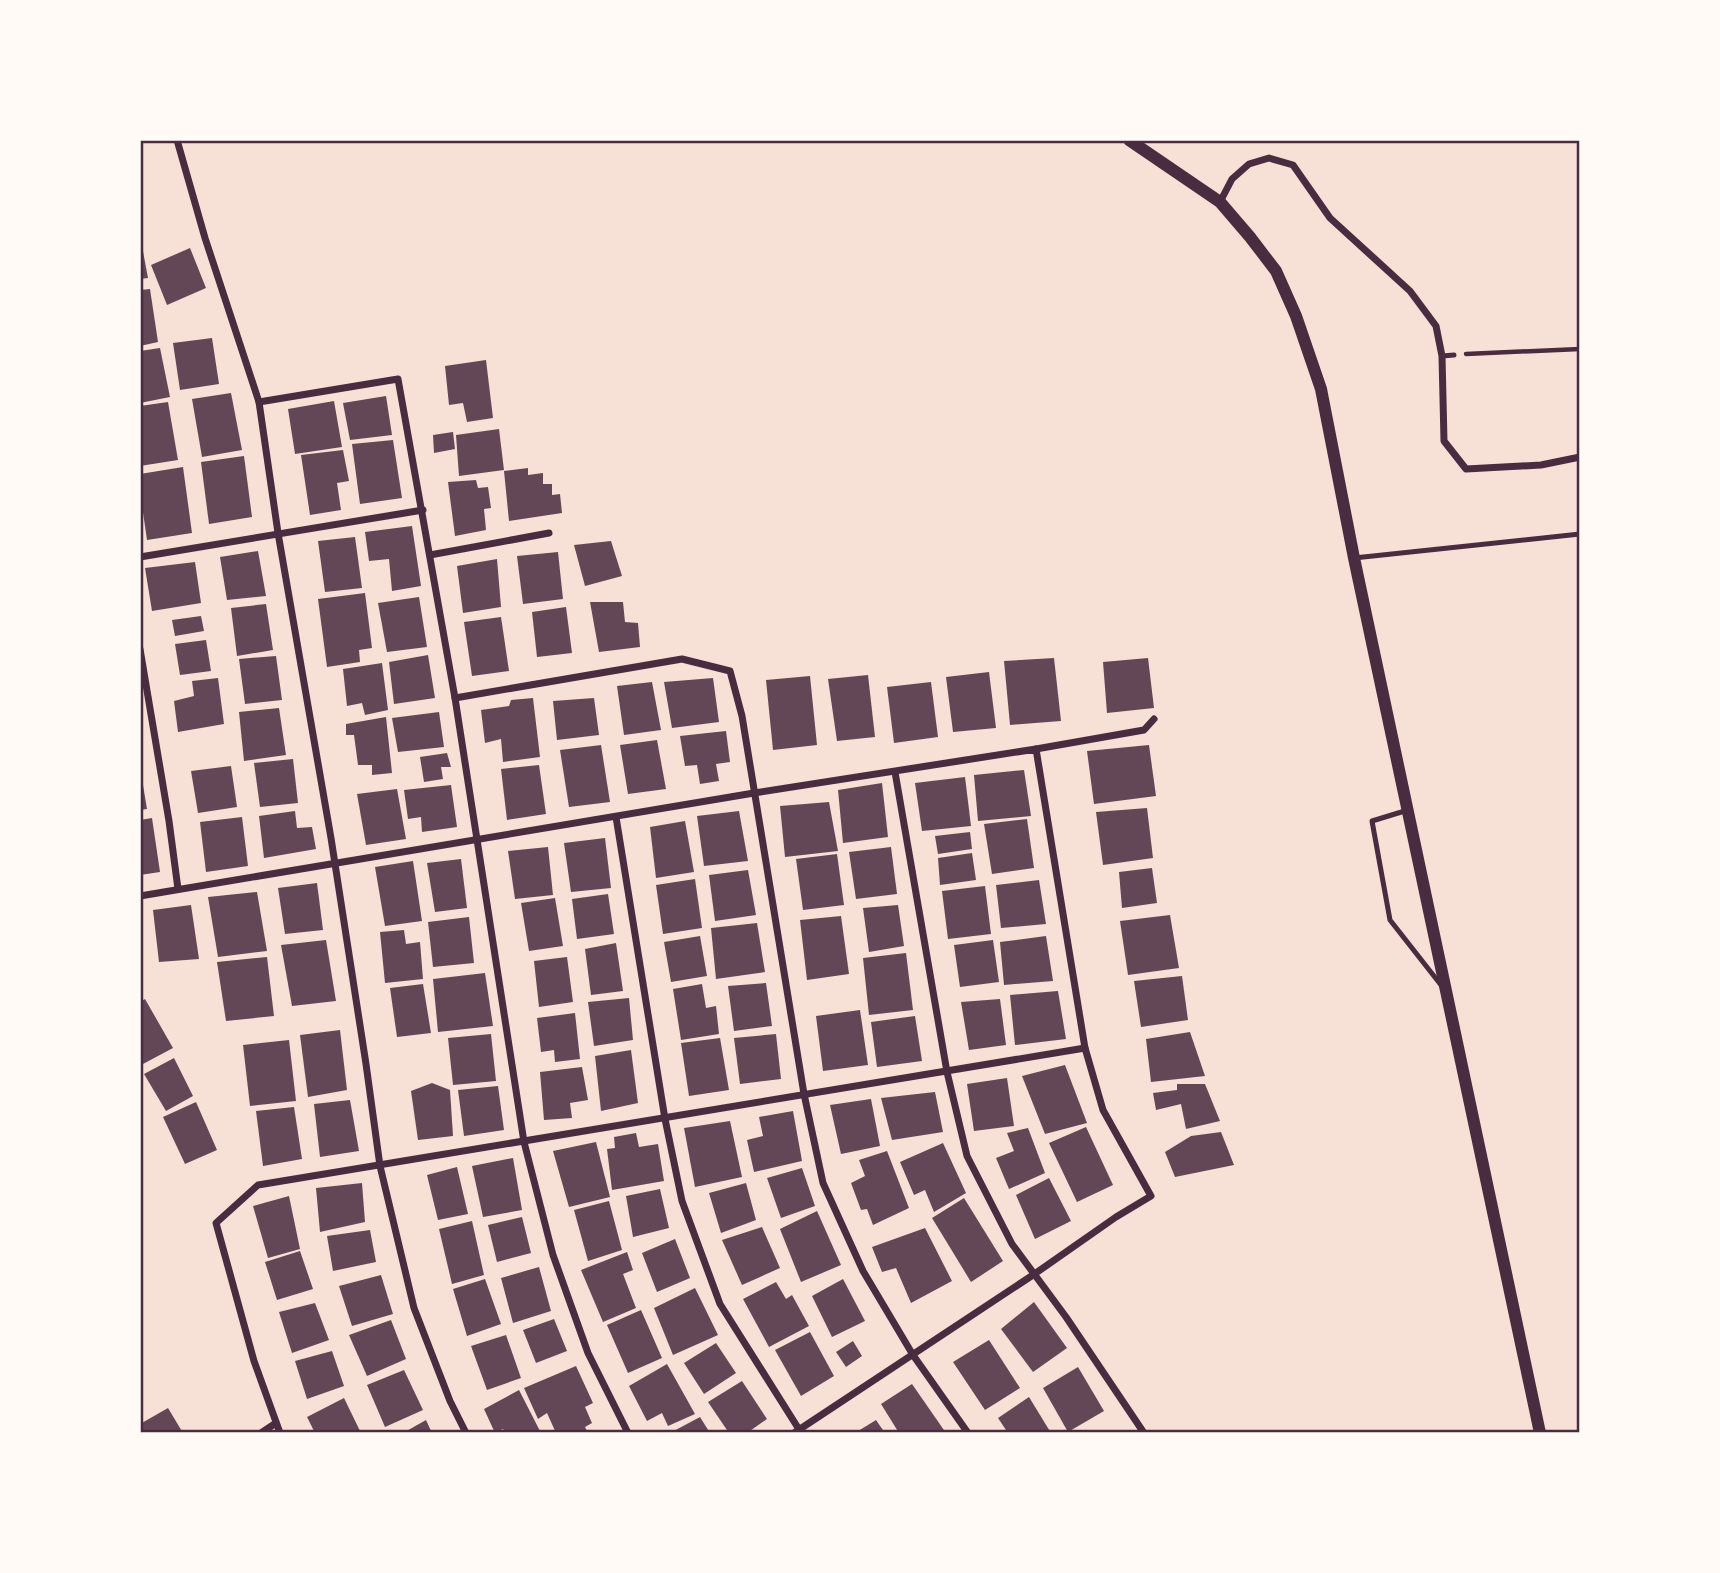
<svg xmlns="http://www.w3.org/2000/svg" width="1720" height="1573" font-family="'Archivo Narrow',sans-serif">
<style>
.building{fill:#644757}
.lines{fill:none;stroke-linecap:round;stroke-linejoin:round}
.path{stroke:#4a2c40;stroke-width:4.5}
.service{stroke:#4a2c40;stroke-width:5}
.minor{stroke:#4a2c40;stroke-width:7}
.tertiary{stroke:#4a2c40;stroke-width:12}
.neatline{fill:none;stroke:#4a2c40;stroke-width:2.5}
</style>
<rect width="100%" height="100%" fill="#f7e1d7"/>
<!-- building -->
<g class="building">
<polygon points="140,235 148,278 140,279"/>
<polygon points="190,248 206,288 167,305 151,265"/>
<polygon points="150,289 158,342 140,346 140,290"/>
<polygon points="212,338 219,384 180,390 173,343"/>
<polygon points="160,348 170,397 140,403 140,351"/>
<polygon points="486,360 493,418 467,422 463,403 449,405 445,366"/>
<polygon points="231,393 242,450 202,457 192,399"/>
<polygon points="386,396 392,435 350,440 343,403"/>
<polygon points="334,401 342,447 295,454 288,409"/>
<polygon points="168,402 178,460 140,466 140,406"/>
<polygon points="499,429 504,470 459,476 456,435"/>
<polygon points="453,432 455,449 434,453 433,435"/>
<polygon points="393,440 402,498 360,504 352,444"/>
<polygon points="343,450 349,481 337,483 341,510 310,515 301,455"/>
<polygon points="244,456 252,517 209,524 201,462"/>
<polygon points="183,467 192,533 147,540 140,492 140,474"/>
<polygon points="528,468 528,475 543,473 543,484 552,484 552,495 560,494 562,513 509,521 504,471"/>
<polygon points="476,480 478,488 488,487 491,508 484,509 486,530 455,536 448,482"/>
<polygon points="412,526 421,586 392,591 389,559 369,561 365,532"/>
<polygon points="355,537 362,588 325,592 318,541"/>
<polygon points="611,541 622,576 585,586 574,545"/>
<polygon points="258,551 266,596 227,600 220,557"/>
<polygon points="558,552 563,599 523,604 517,556"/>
<polygon points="497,559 501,607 463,613 457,566"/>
<polygon points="195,562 201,603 152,611 145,568"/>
<polygon points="365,593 372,648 359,650 360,662 327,667 318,599"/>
<polygon points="419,597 427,647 387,652 378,603"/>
<polygon points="590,602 623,602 625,622 638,623 640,647 599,652"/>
<polygon points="266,604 273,650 237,656 231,608"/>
<polygon points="566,607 572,653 537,657 532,612"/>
<polygon points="201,616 204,631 175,636 172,620"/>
<polygon points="501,617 509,671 472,676 464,622"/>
<polygon points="206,640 211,671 180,675 175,644"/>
<polygon points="428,655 435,698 394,704 389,662"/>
<polygon points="276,656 282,700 245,704 239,659"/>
<polygon points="1054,658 1061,721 1010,725 1004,661"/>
<polygon points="1148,658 1154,708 1107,713 1103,662"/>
<polygon points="382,663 388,710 365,715 362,703 347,706 343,669"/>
<polygon points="989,672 996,728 953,732 946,677"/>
<polygon points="868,675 875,737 837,741 828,679"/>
<polygon points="810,676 817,745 773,750 766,680"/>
<polygon points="218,678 224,724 178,732 174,701 194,696 192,681"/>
<polygon points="713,678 719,722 672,728 664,682"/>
<polygon points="652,682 661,730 624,735 617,686"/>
<polygon points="931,682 938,737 894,743 887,687"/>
<polygon points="533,698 540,757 503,762 501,739 485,743 481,710 509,706 511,700"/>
<polygon points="594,698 599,735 557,740 553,701"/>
<polygon points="279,708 286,755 244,761 239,712"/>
<polygon points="439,712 444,747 398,752 392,718"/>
<polygon points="386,717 392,773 372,775 372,765 358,765 354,735 346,735 346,724"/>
<polygon points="726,731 730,762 716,764 719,781 700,784 697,765 685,766 680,736"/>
<polygon points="657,740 666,789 628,794 620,745"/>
<polygon points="601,745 610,802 569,807 560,750"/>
<polygon points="1149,745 1156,796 1094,804 1087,751"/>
<polygon points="447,753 451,767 441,767 443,779 424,782 420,757"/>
<polygon points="293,759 298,803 260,807 254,763"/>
<polygon points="539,765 546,814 507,820 501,769"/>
<polygon points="231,766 237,807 198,813 191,771"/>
<polygon points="140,767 147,809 140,810"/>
<polygon points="1024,770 1031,816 978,821 974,775"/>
<polygon points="965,777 971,826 922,831 915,783"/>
<polygon points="882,783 888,837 843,843 838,790"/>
<polygon points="451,785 457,827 422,832 421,817 408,819 404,790"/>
<polygon points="397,789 406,839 366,845 357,794"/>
<polygon points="829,802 838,851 785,857 780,806"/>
<polygon points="1147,808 1153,858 1103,865 1096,812"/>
<polygon points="295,811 297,828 312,827 316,849 264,858 259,816"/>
<polygon points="739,811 748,861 704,866 697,816"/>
<polygon points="242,817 248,866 206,872 200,822"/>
<polygon points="152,818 160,872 140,875 140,820"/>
<polygon points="1027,819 1034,868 992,874 984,824"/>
<polygon points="685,821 694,872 656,878 650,827"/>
<polygon points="970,832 972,849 938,854 935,836"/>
<polygon points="605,838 611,888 571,892 564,843"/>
<polygon points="548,847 553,895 515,899 508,851"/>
<polygon points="891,847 897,894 856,899 849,852"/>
<polygon points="972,853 976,880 940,885 938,858"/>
<polygon points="837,854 844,905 803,910 796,859"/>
<polygon points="461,859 467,908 435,912 427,863"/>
<polygon points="413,861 422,921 385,926 375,867"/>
<polygon points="1152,868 1157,903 1122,908 1119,872"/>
<polygon points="748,870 756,915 715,921 709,875"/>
<polygon points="695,879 702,928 663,934 656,885"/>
<polygon points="1039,880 1046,924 1001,928 996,885"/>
<polygon points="317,883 323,930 285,934 278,888"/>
<polygon points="985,886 991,934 948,939 942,891"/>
<polygon points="257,892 267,951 218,957 208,897"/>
<polygon points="608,894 614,934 577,939 572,899"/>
<polygon points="555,898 563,946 529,951 521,903"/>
<polygon points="191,905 199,959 159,962 153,910"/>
<polygon points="898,905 904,946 869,952 863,908"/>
<polygon points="1170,915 1179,968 1128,975 1120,921"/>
<polygon points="841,916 849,974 807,980 800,920"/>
<polygon points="469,917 474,963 433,967 428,922"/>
<polygon points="757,923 765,972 716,979 711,928"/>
<polygon points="404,930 406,944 420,942 423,979 385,983 380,932"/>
<polygon points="700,936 707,976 671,982 664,942"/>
<polygon points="1046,936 1053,981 1004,985 1000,942"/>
<polygon points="326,940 336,1001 292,1006 281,945"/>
<polygon points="993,940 999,982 960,987 954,945"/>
<polygon points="616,943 623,991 591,995 585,949"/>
<polygon points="906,953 913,1010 869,1015 863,958"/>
<polygon points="267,957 274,1016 226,1021 217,962"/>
<polygon points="567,957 573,1002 539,1007 534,961"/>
<polygon points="485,973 493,1026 438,1032 433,979"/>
<polygon points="1182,976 1188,1020 1141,1027 1134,981"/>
<polygon points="766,983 772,1026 734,1031 728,986"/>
<polygon points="423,984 431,1033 397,1037 390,988"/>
<polygon points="702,984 706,1008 716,1006 719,1034 681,1040 673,989"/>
<polygon points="1058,991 1066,1039 1015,1045 1010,995"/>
<polygon points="629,998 633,1040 594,1046 588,1002"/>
<polygon points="145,999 173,1048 143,1064 140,1059 140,1002"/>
<polygon points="1000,999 1006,1045 969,1050 961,1002"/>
<polygon points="860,1010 868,1065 823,1071 816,1016"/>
<polygon points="575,1013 580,1059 555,1062 554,1050 541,1052 537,1018"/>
<polygon points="915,1016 922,1061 877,1067 871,1022"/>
<polygon points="340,1030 347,1090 308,1097 300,1035"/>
<polygon points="1190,1032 1205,1076 1151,1082 1146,1039"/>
<polygon points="491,1034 496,1081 453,1085 448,1038"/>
<polygon points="776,1034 781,1079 740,1084 734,1038"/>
<polygon points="720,1038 729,1090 689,1096 681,1043"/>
<polygon points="289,1040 296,1101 250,1106 243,1045"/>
<polygon points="631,1050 638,1103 601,1111 595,1056"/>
<polygon points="174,1058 193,1096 166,1111 144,1074"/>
<polygon points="1065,1065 1087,1123 1045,1134 1022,1076"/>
<polygon points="582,1067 588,1100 570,1103 572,1118 544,1120 540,1072"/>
<polygon points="1007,1078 1014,1126 974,1131 967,1084"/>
<polygon points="432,1083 450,1090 453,1136 418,1140 411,1091"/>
<polygon points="1177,1084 1205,1084 1220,1121 1186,1129 1181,1104 1156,1110 1153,1093 1177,1090"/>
<polygon points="498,1086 504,1130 464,1136 458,1090"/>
<polygon points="935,1092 943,1132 892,1140 881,1098"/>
<polygon points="871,1099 880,1146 841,1154 830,1105"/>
<polygon points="350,1100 359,1151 320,1157 314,1104"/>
<polygon points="196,1102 217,1150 185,1164 163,1117"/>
<polygon points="294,1107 302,1159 263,1166 256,1111"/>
<polygon points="793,1111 802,1161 754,1172 747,1140 763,1136 759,1117"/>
<polygon points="730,1121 742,1177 695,1187 684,1128"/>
<polygon points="1086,1127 1113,1185 1077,1202 1049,1143"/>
<polygon points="1028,1128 1045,1173 1009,1189 996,1158 1014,1151 1007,1133"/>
<polygon points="1221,1132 1234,1165 1175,1177 1165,1152 1191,1136"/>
<polygon points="636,1133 639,1147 658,1144 664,1181 612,1190 607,1149 615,1148 614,1137"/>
<polygon points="596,1142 610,1197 569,1207 553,1151"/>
<polygon points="943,1143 966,1193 934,1212 925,1190 914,1195 900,1162"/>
<polygon points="887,1151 909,1208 873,1225 867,1209 861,1210 851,1183 865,1176 859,1160"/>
<polygon points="513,1158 522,1210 483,1217 472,1166"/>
<polygon points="457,1167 468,1214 438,1220 427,1175"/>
<polygon points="802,1168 815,1206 781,1218 767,1178"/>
<polygon points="1049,1178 1071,1221 1035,1239 1016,1195"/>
<polygon points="362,1183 365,1222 320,1232 316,1188"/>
<polygon points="746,1183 756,1220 721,1233 709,1193"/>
<polygon points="660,1189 669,1228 633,1237 626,1196"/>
<polygon points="289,1196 300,1249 268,1258 253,1206"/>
<polygon points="964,1198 1003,1261 971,1282 932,1218"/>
<polygon points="609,1201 622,1250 588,1261 574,1210"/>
<polygon points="817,1211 841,1265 801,1282 780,1229"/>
<polygon points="522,1217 531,1253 497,1262 488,1225"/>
<polygon points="472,1221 484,1275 452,1284 439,1229"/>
<polygon points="762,1227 780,1268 742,1285 722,1240"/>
<polygon points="925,1228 952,1281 911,1303 896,1268 882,1272 872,1247"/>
<polygon points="370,1230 376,1262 333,1271 327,1236"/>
<polygon points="675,1239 690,1278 657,1292 642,1253"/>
<polygon points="300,1251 313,1289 277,1300 265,1262"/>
<polygon points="627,1252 633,1270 623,1274 636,1308 603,1322 581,1270"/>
<polygon points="539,1267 551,1311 513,1323 501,1278"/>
<polygon points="381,1275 393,1314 352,1326 339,1286"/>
<polygon points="485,1279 501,1324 467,1336 453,1289"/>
<polygon points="843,1279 865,1321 832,1337 812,1296"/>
<polygon points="776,1282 786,1299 792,1295 809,1326 769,1347 743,1299"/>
<polygon points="695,1288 718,1335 673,1355 654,1308"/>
<polygon points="1034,1302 1067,1348 1033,1372 1001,1329"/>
<polygon points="315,1303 329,1340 292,1353 279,1312"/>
<polygon points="641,1310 662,1358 628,1373 607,1325"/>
<polygon points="554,1319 567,1351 536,1363 523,1330"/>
<polygon points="391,1320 406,1359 367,1376 349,1335"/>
<polygon points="810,1332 834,1376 801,1396 775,1350"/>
<polygon points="506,1335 521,1378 487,1390 471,1346"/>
<polygon points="989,1340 1020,1388 985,1410 953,1362"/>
<polygon points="853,1341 862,1356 846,1367 836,1352"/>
<polygon points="716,1343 736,1373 704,1394 684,1363"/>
<polygon points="332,1351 344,1386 307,1399 295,1361"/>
<polygon points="667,1364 695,1414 668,1426 662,1413 647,1421 629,1386"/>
<polygon points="576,1366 593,1403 585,1407 592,1423 585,1427 588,1433 572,1431 556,1433 547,1413 538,1419 524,1388"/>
<polygon points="1078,1367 1104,1411 1068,1432 1043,1388"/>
<polygon points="404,1370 423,1410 385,1427 367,1385"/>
<polygon points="742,1381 767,1419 747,1433 729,1433 708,1402"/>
<polygon points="912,1384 946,1433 899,1433 881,1404"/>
<polygon points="519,1390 541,1433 505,1433 503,1429 495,1433 484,1409"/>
<polygon points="1029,1397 1051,1433 1008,1433 998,1418"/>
<polygon points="344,1398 361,1433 315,1433 307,1417"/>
<polygon points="168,1408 183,1433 140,1433 140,1424"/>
<polygon points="700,1417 710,1433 670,1433"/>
<polygon points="426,1420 432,1433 403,1433"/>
<polygon points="876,1420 885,1433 855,1433"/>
</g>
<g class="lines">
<!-- path -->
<polyline class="path" points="1466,354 1580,349"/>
<!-- service -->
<g class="service">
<polyline points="1442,356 1454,355"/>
<polyline points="1354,558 1580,534"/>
<polyline points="1408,810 1372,821 1390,920 1441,985"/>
</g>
<!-- minor -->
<g class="minor">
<polyline points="177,140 205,238 259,402 278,533 331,838 366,1064 380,1166 414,1308 450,1401 466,1433"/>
<polyline points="1220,202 1232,179 1249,164 1269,158 1293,165 1330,218 1410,291 1436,326 1442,356 1444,441 1466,469 1541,465 1580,457"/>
<polyline points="259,402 398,379 455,698 524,1142 553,1255 588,1353 628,1433"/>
<polyline points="430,555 549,533"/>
<polyline points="140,557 423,510"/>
<polyline points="140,649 169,821 178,889"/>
<polyline points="455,698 682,659 730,671 742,716 804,1094 823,1183 863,1271 913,1355 968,1433"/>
<polyline points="1036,749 1144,730 1154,719"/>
<polyline points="895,772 947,1072 967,1156 1012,1244 1066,1317 1144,1433"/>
<polyline points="616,817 665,1119 682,1201 720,1304 800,1431"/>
<polyline points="140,896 754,793 1036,749 1085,1048 1103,1110 1151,1196 1116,1217 1033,1275 794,1433"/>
<polyline points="261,1433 276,1423"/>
<polyline points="280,1433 254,1361 216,1223 258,1185 1085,1048"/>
</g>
<!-- tertiary -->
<polyline class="tertiary" points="1129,140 1220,202 1250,237 1276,271 1296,316 1321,389 1354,558 1540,1433"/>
</g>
<!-- border -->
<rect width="1720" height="1573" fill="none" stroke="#fffaf5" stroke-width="284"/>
<rect x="142" y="142" width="1436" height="1289" class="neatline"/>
</svg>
